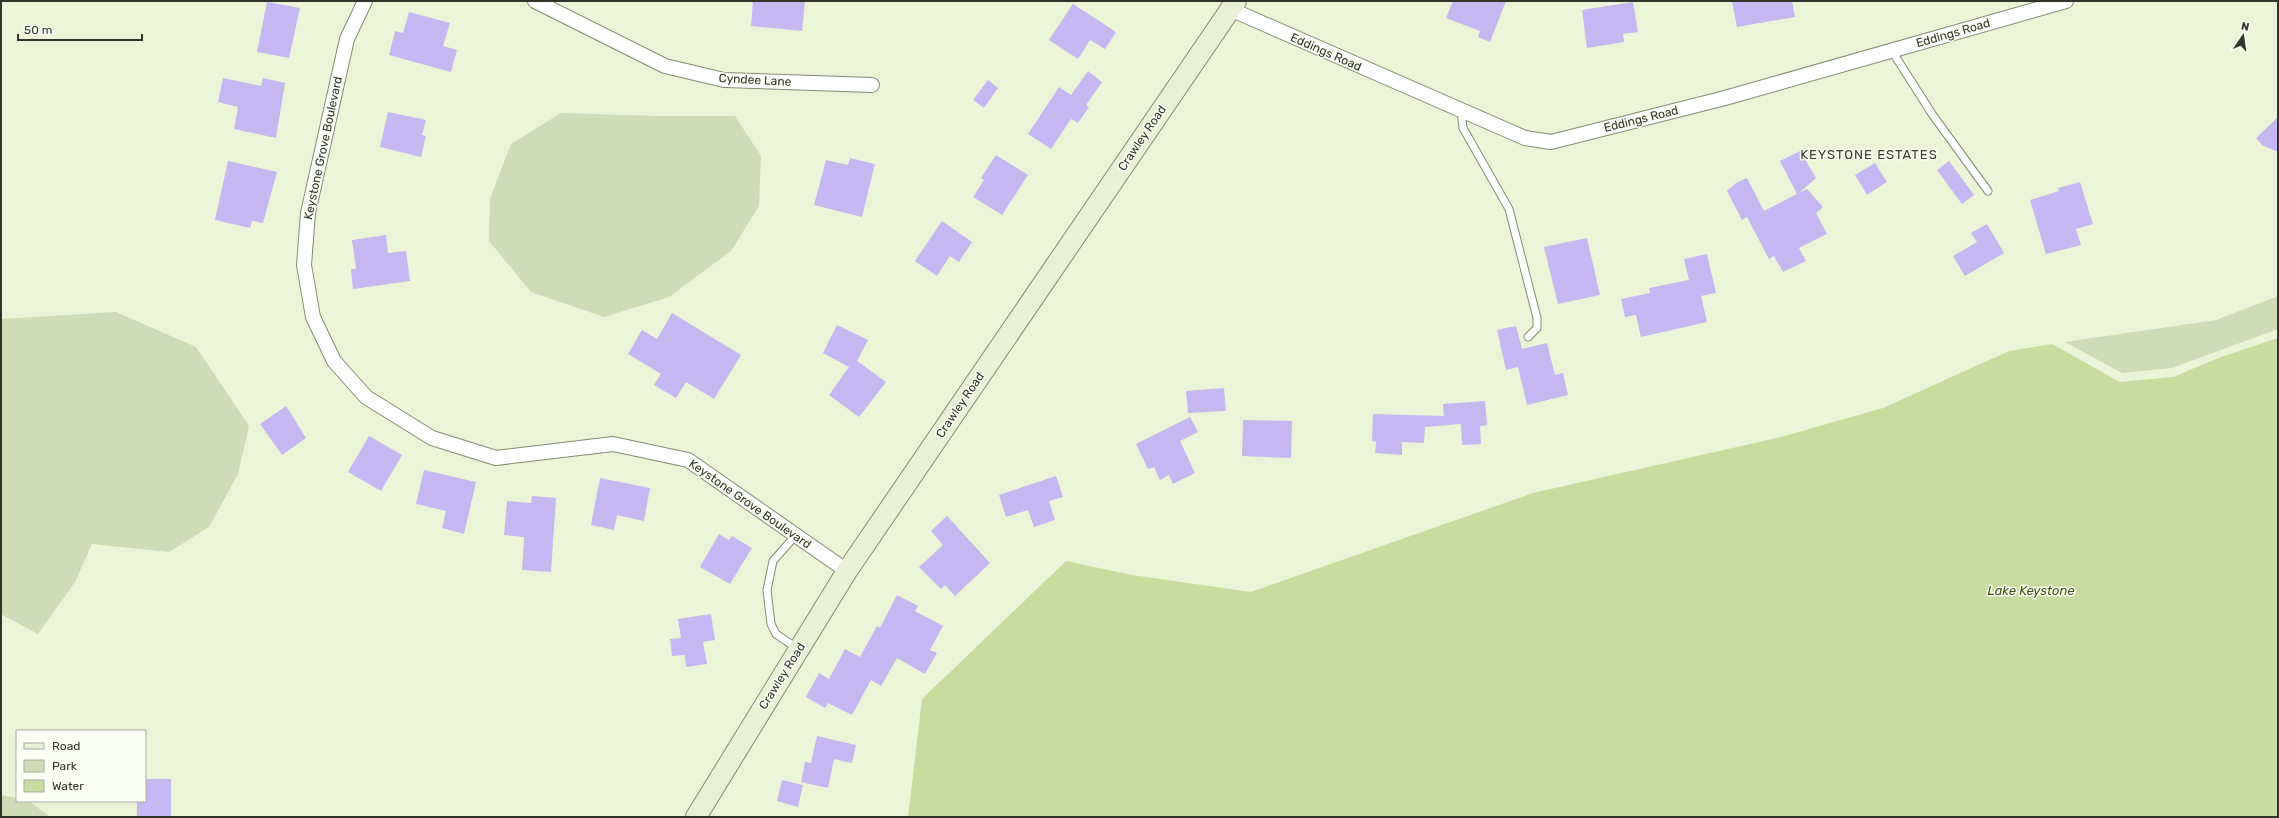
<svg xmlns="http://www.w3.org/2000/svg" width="2279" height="818" font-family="Rubik,sans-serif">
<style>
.green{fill:#d0dcb5}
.water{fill:#cadb9f}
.building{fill:#c5b7f1}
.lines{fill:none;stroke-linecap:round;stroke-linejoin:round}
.lane-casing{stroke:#848c72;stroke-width:9}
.street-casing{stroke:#848c72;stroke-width:16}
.secondary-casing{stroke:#848c72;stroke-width:22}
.lane{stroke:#fff;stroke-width:7}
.street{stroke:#fff;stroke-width:14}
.secondary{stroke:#e8f0d5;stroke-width:20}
.labels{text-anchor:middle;stroke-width:3;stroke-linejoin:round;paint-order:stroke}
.street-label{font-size:12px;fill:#313429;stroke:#fbfff3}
.neighbourhood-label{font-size:13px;letter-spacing:1px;fill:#373e27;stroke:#fbfff3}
.water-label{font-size:13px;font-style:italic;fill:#445211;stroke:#fbfff3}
</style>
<rect width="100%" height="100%" fill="#ebf4d7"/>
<!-- green -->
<g class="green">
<polygon points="561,113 656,116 735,116 761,156 759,206 731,251 669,297 604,317 531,292 489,241 490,199 511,144"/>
<polygon points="2278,296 2278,329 2172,368 2122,373 2065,342 2216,320"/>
<polygon points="116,312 196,347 249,426 238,474 209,527 169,552 92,544 75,582 38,634 1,614 1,319"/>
<polygon points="1,795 17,798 17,801 29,801 50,817 1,817"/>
</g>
<!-- water -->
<polygon class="water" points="2278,338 2278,817 908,817 922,699 1066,561 1132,575 1251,592 1533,493 1781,437 1883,408 2009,351 2052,344 2120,382 2173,377 2221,357"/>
<!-- building -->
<g class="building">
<polygon points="753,1 805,1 802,31 751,26"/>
<polygon points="1453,1 1506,1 1490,42 1478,37 1480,31 1446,18"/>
<polygon points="1732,1 1792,1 1795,17 1737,27"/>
<polygon points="267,2 300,8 289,58 257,52"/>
<polygon points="1633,2 1638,32 1623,34 1624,42 1587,48 1582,10"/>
<polygon points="1073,4 1116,32 1105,49 1090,40 1078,59 1049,40"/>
<polygon points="409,12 450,23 443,46 457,50 451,72 389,55 395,31 403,33"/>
<polygon points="1088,71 1102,82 1086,105 1089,107 1078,123 1071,119 1051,149 1028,134 1059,87 1071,95"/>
<polygon points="223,78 261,86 263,78 285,83 276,138 234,129 238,107 218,102"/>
<polygon points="988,80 998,88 984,108 973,100"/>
<polygon points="388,112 426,120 422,135 426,136 421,157 380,147"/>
<polygon points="2278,117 2278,152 2262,145 2256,138"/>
<polygon points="1800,151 1816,178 1799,193 1807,189 1823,207 1816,213 1827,234 1799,248 1806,261 1783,272 1774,256 1769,259 1747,217 1742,220 1727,191 1736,183 1747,178 1764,211 1797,194 1780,161"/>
<polygon points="996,155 1028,175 1002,215 973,197 984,180 981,178"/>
<polygon points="850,158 875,164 862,217 814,205 826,160 848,165"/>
<polygon points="228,161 277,172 263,223 252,221 250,228 215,220"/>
<polygon points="1949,161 1974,195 1962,204 1937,170"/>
<polygon points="1875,163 1887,182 1867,195 1855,175"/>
<polygon points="2080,182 2093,224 2076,229 2081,245 2046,254 2030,200 2059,191 2058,188"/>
<polygon points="942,221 972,242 959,262 950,256 937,276 915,261"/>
<polygon points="1987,224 2004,253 1965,276 1953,256 1977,242 1971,233"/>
<polygon points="386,235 388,253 406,251 410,281 353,289 351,269 356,269 352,240"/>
<polygon points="1587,238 1600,295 1558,304 1544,247"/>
<polygon points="1707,254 1716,293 1701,296 1707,322 1641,337 1636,315 1625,317 1621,299 1650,293 1649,288 1689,280 1684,259"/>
<polygon points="672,313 741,355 714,399 686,382 676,398 654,385 661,374 628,354 642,330 657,339"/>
<polygon points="837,325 868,340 857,361 886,382 859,417 829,395 849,367 823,353"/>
<polygon points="1516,326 1522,349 1547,343 1555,375 1563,373 1568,395 1527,405 1518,367 1506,370 1497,330"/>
<polygon points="1224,388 1226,411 1188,413 1186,391"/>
<polygon points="1485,401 1487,425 1480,426 1481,444 1462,445 1461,424 1425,427 1424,443 1402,442 1402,455 1375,453 1376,442 1372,441 1373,414 1444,416 1443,404"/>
<polygon points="286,406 306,438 282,455 260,424"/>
<polygon points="1190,417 1198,432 1180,441 1195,473 1173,484 1169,475 1160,480 1154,467 1148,469 1136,444"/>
<polygon points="1243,420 1292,421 1291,458 1242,456"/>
<polygon points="369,436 402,455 381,491 348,472"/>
<polygon points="424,470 476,482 464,534 442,528 446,511 416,504"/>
<polygon points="1056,476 1063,497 1049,501 1055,520 1034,527 1028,510 1006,517 999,495"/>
<polygon points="600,478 650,488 644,521 617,515 614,530 591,525"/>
<polygon points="532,496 556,498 551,572 522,570 524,537 504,535 507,501 531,503"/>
<polygon points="947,516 990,563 955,596 945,585 941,589 919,567 943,545 931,531"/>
<polygon points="719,534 729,540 732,536 752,548 730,584 700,567"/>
<polygon points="897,595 918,606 915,611 943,626 930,650 937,653 925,674 897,658 881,686 871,680 852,715 828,703 825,708 806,697 819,673 829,679 845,649 860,657 877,626 880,628"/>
<polygon points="711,614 715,640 703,642 707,664 686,667 685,655 672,656 670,639 681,638 678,619"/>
<polygon points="817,736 856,745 852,763 834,759 828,788 801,782 805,762 811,763"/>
<polygon points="145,779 171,779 171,817 137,817 137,801 145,801"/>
<polygon points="782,780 803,785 798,807 777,801"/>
</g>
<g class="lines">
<!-- lane casing -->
<g class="lane-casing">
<g id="lane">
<polyline points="1892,51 1932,114 1988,191"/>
<polyline points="1461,110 1463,128 1509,209 1537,318 1537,328 1528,337"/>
<polyline points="796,535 773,561 767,590 771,624 776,634 798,649"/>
</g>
</g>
<!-- street casing -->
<g class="street-casing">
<g id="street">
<polyline points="365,1 347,39 308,213 304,265 313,317 334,361 366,397 432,438 496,458 613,444 688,460 847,571"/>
<polyline points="535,1 665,66 724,80 872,85"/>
<polyline points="1230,9 1525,138 1551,142 1725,98 2066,1"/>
</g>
</g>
<!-- secondary casing -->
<g class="secondary-casing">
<polyline id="secondary" points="696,817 847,571 1236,1"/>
</g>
<!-- lane -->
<use href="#lane" class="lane"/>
<!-- street -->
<use href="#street" class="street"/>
<!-- secondary -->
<use href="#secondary" class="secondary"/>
</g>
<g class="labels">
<!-- street labels -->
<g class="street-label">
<text transform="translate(1953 33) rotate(-16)" y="4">Eddings Road</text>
<text transform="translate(1326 52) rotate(24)" y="4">Eddings Road</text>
<text transform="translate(755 80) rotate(3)" y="4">Cyndee Lane</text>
<text transform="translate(1641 119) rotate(-14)" y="4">Eddings Road</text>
<text transform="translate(1142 138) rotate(-56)" y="4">Crawley Road</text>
<text transform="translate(323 148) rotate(-78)" y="4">Keystone Grove Boulevard</text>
<text transform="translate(960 405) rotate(-56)" y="4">Crawley Road</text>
<text transform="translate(750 504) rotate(35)" y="4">Keystone Grove Boulevard</text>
<text transform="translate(782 676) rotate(-58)" y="4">Crawley Road</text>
</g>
<!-- neighbourhood labels -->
<g class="neighbourhood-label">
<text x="1869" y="159">KEYSTONE ESTATES</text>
</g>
<!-- water labels -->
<g class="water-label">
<text x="2031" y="595">Lake Keystone</text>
</g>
</g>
<!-- border -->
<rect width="2279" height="818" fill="none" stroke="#313429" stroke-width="4"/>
<!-- legend -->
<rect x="16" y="730" width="130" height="72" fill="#fbfff3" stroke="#aaaea2"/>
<rect x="24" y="743" width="20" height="6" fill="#e8f0d5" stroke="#aaaea2"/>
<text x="52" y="750" font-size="12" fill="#313429">Road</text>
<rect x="24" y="760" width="20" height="12" fill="#d0dcb5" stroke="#aaaea2"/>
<text x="52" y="770" font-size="12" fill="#313429">Park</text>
<rect x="24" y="780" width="20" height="12" fill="#cadb9f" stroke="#aaaea2"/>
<text x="52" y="790" font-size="12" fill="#313429">Water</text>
<!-- north arrow -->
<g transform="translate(2243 36) rotate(13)" stroke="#fbfff3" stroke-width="3" paint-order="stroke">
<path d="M0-3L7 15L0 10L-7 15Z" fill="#313429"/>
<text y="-6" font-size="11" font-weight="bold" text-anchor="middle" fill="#313429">N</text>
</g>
<!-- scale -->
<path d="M18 34v6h124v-6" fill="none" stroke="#313429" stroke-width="2"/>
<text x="24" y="34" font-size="12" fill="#313429" stroke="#fbfff3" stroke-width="3" paint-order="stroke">50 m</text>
</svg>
